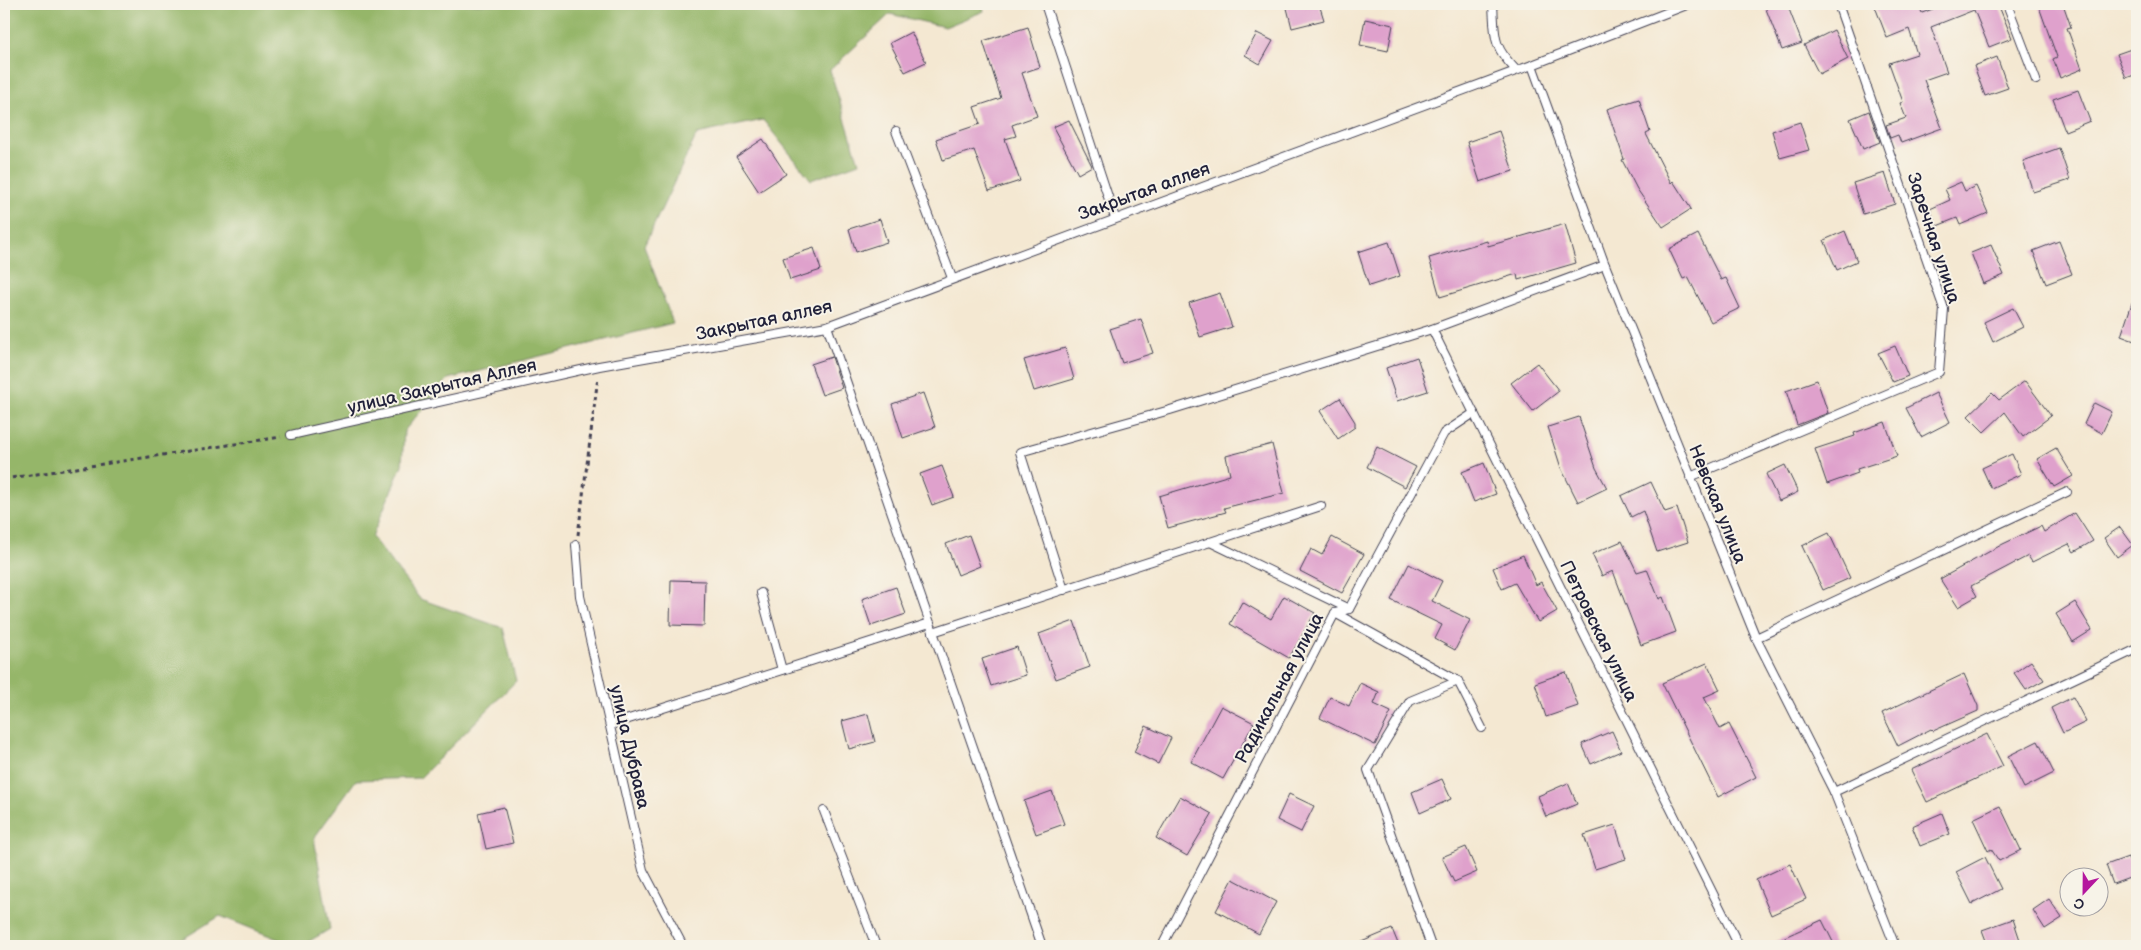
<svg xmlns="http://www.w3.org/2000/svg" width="2141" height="950" font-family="'Balsamiq Sans',sans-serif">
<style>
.forest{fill:#95b669;stroke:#5c6c52}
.building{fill:#dfa1cc}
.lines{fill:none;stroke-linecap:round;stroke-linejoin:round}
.lane-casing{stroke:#424052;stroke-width:10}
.path{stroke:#424052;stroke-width:3;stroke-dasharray:4 4;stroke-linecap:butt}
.lane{stroke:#fff;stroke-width:8}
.labels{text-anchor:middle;stroke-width:4;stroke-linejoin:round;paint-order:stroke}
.street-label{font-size:18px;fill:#22223b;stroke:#f7f3e8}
</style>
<rect width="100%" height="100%" fill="#f7f3e8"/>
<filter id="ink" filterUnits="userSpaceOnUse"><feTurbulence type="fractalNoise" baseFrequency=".02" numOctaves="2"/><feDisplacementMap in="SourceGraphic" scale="10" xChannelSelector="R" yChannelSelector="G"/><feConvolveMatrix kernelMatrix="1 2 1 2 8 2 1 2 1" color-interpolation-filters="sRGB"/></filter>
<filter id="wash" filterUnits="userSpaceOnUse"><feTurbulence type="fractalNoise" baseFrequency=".0096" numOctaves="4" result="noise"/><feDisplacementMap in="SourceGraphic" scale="20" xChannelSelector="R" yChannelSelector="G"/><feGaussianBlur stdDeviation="1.12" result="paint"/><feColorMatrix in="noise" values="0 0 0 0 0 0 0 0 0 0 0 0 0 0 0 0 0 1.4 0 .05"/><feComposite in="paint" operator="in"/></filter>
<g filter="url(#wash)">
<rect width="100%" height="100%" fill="#f4e8d2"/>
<!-- forest -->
<polygon class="forest" points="4,4 982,4 984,11 945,27 890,14 830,70 859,163 811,180 763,120 697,134 644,246 673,323 448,379 404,431 402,465 372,537 420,599 503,628 516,681 420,778 356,780 314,838 330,929 301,946 295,946 220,916 171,946 4,946"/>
<g id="blocks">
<!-- building -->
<g class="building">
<polygon points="1286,4 1319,4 1324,20 1292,28"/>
<polygon points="1764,4 1787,4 1802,43 1782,50"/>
<polygon points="1874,4 1918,4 1922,13 1946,4 1998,4 2012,38 1989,47 1974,10 1931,27 1947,72 1924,80 1942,128 1901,143 1898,135 1890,138 1886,125 1906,118 1900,103 1903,102 1889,63 1917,54 1909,29 1887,38"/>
<polygon points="2046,4 2063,4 2071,27 2067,28 2082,69 2060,78 2053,59 2057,57 2039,7"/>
<polygon points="1365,19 1393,25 1388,51 1360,45"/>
<polygon points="1028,27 1040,67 1022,73 1037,116 1012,125 1016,136 1005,139 1020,181 989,191 974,150 943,160 936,139 980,124 974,107 1001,98 983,41"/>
<polygon points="1834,30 1848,59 1819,74 1804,45"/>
<polygon points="911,32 926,62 905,72 890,43"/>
<polygon points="1257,33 1273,41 1260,64 1245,55"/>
<polygon points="2137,47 2137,74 2126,78 2117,54"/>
<polygon points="1997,57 2008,88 1985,96 1974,66"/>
<polygon points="2078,90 2090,121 2065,131 2053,99"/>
<polygon points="1639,99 1650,132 1646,134 1671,183 1673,181 1691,209 1663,227 1637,189 1622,160 1624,159 1607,109"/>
<polygon points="1869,111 1880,142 1863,149 1850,119"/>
<polygon points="1069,120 1092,166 1078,174 1053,127"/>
<polygon points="1800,122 1809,150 1780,158 1772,131"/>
<polygon points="1499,131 1513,171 1480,182 1467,142"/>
<polygon points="763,139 786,174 759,192 736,157"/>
<polygon points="2059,148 2070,180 2033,192 2023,161"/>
<polygon points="1885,173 1895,204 1863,214 1853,183"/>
<polygon points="1961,182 1965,191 1976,186 1988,213 1960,225 1957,218 1937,226 1930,209 1950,200 1945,189"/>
<polygon points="880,219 887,242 856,252 849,229"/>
<polygon points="1565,224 1576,263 1518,280 1517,274 1440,297 1429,258 1487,241 1488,246"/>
<polygon points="1845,231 1857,261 1837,270 1824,240"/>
<polygon points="1698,234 1721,280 1726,278 1740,308 1711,322 1688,277 1683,279 1669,249"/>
<polygon points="2059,241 2072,274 2046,284 2033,251"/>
<polygon points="1389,242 1400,276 1369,286 1358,252"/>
<polygon points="1991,245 2004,275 1983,284 1971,253"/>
<polygon points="814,248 821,270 790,280 783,258"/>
<polygon points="1220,293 1232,327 1200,337 1189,303"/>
<polygon points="2135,294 2137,294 2137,342 2121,336"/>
<polygon points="2013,308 2023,327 1993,342 1984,322"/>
<polygon points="1141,319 1153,353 1122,363 1110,329"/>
<polygon points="1895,346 1908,376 1893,382 1878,353"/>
<polygon points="1065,348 1074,379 1034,391 1024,360"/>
<polygon points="832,357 842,388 822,395 811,364"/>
<polygon points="1417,357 1428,391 1397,401 1386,368"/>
<polygon points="1537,363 1559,391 1533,411 1511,383"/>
<polygon points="1817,380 1828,413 1797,425 1786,391"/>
<polygon points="2025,381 2051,416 2023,437 2005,412 1984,432 1968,416 1992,393 1999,400"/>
<polygon points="923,393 935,427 903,438 892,404"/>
<polygon points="1936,393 1950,422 1921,437 1906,408"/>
<polygon points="1340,398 1355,422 1355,427 1338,439 1320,411"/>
<polygon points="2094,403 2112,412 2102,433 2084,424"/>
<polygon points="1579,417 1596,468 1607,488 1578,502 1561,468 1548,427"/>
<polygon points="1885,422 1897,456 1857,469 1858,473 1827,484 1815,449 1855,436 1854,433"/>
<polygon points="1272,444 1284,493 1224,508 1226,512 1168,528 1159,496 1230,475 1226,456"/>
<polygon points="1377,447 1416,467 1405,487 1367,467"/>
<polygon points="2056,448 2073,476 2054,487 2037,459"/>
<polygon points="2012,454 2021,474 1991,488 1982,468"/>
<polygon points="1484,463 1496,494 1474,502 1462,472"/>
<polygon points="1785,465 1798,492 1779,501 1766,474"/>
<polygon points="942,466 954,497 932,505 920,474"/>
<polygon points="1651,482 1665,512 1677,508 1688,542 1657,552 1643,511 1631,517 1621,496"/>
<polygon points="2075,513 2093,541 2074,552 2069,544 2032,562 2028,556 1971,586 1977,596 1958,607 1940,579 2003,544 2041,526 2044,532"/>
<polygon points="2120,527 2133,545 2117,557 2104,538"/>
<polygon points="1829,533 1850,578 1823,590 1802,546"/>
<polygon points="969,535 980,566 958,575 946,544"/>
<polygon points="1332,537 1364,554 1342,593 1300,571 1311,549 1322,555"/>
<polygon points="1622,541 1637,572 1647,569 1659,599 1663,597 1676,632 1641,645 1613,571 1602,576 1592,554"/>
<polygon points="1523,555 1536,585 1541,582 1557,611 1538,622 1515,583 1502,589 1493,568"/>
<polygon points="1409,564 1442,581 1432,601 1470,620 1455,650 1435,639 1442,625 1391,600"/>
<polygon points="671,580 705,581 704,626 670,625"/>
<polygon points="896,587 906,614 871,626 862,599"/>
<polygon points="1284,596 1315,613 1289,658 1230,624 1242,602 1271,619"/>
<polygon points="2075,602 2092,630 2073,642 2056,614"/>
<polygon points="1074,621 1090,667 1056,679 1039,634"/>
<polygon points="1017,647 1026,675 991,686 982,659"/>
<polygon points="2031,661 2044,680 2026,690 2014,673"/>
<polygon points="1707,663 1720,690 1704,697 1720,729 1729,724 1756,777 1718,797 1662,683"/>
<polygon points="1566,672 1578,706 1546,717 1535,683"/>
<polygon points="1964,674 1978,706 1978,711 1933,731 1931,729 1898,746 1882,713"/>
<polygon points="1360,683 1379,692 1374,704 1391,712 1375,745 1320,718 1330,697 1349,706"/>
<polygon points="2073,697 2086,722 2063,733 2051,708"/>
<polygon points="1221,706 1254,723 1223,779 1191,762"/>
<polygon points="868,714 875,742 849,749 842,721"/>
<polygon points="1146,726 1171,738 1158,764 1134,752"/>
<polygon points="1612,731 1621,751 1591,764 1582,744"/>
<polygon points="1987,734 2003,766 1927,802 1911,770"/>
<polygon points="2038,741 2054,773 2024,788 2008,756"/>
<polygon points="1442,779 1451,799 1420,813 1412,792"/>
<polygon points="1568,783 1577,804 1546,817 1538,796"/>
<polygon points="1052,791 1064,824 1036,834 1024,801"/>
<polygon points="1289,794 1314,806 1301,832 1277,820"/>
<polygon points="1180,796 1212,814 1187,856 1156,838"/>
<polygon points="2000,806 2021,850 1999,861 1991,849 1988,851 1973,819"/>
<polygon points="504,807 513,843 486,849 478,813"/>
<polygon points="1942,813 1950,834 1920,846 1912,826"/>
<polygon points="1615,825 1626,859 1595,869 1584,835"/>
<polygon points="1466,847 1477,872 1454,882 1442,857"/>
<polygon points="1985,857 2001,889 1972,904 1956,872"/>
<polygon points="2128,857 2135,876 2113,884 2106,865"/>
<polygon points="1790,864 1806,899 1771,915 1756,880"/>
<polygon points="1233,879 1276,902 1259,934 1216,911"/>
<polygon points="2049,899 2062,918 2045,929 2033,910"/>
<polygon points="2013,919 2020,940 2003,946 1988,946 1982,930"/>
<polygon points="1822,920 1835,946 1765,946"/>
<polygon points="1392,929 1399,946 1352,946"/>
</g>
</g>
</g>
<g filter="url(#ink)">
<use href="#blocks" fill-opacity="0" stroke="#424052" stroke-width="1"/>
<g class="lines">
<!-- lane casing -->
<g class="lane-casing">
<g id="lane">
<polyline points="1045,4 1115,218"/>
<path d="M1493,4c2,32 -1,42 23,66"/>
<polyline points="2007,4 2036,80"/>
<polyline points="1532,65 1605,265 1756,638 1834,792 1895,946"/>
<polyline points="896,131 952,278"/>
<polyline points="827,326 1042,946"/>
<polyline points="1432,329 1739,946"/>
<polyline points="291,435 599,366 827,326 1532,65 1689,4"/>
<polyline points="1690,477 1939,372 1944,309 1838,4"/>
<polyline points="1210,542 1349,609"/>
<polyline points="576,545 580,596 643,870 683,946"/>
<polyline points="1064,590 1020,452 1170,410 1432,329 1605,265"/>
<polyline points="761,593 782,670"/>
<polyline points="1335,613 1458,681"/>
<polyline points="933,632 1321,506"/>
<polyline points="1756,638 2067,492"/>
<polyline points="610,725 930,623"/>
<polyline points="1834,792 2137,649"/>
<polyline points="824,811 876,946"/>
<polyline points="1162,946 1335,613 1349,609 1444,433 1474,413"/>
<polyline points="1431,946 1368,770 1410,701 1458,681 1482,728"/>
</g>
</g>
<!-- path -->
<g class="path">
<polyline points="4,479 281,437"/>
<polyline points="578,535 598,377"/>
</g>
<!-- lane -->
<use href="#lane" class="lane"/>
</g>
</g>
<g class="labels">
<!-- street labels -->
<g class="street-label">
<text transform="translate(1144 191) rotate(-20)" y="6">Закрытая аллея</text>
<text transform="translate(1934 238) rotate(72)" y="6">Заречная улица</text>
<text transform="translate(764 320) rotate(-12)" y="6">Закрытая аллея</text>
<text transform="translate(442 386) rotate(-13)" y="6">улица Закрытая Аллея</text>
<text transform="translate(1718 504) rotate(68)" y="6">Невская улица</text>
<text transform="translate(1599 631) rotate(64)" y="6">Петровская улица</text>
<text transform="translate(1279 688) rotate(-62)" y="6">Радикальная улица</text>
<text transform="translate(630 747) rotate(77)" y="6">улица Дубрава</text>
</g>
</g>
<!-- margin -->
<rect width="2141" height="950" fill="none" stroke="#f7f3e8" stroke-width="20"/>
<!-- north arrow -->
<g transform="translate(2084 892) rotate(202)"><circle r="24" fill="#f7f3e8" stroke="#a29fa3"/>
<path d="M0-4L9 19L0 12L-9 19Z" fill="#b5179e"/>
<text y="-8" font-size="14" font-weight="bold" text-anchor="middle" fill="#22223b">С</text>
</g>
</svg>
